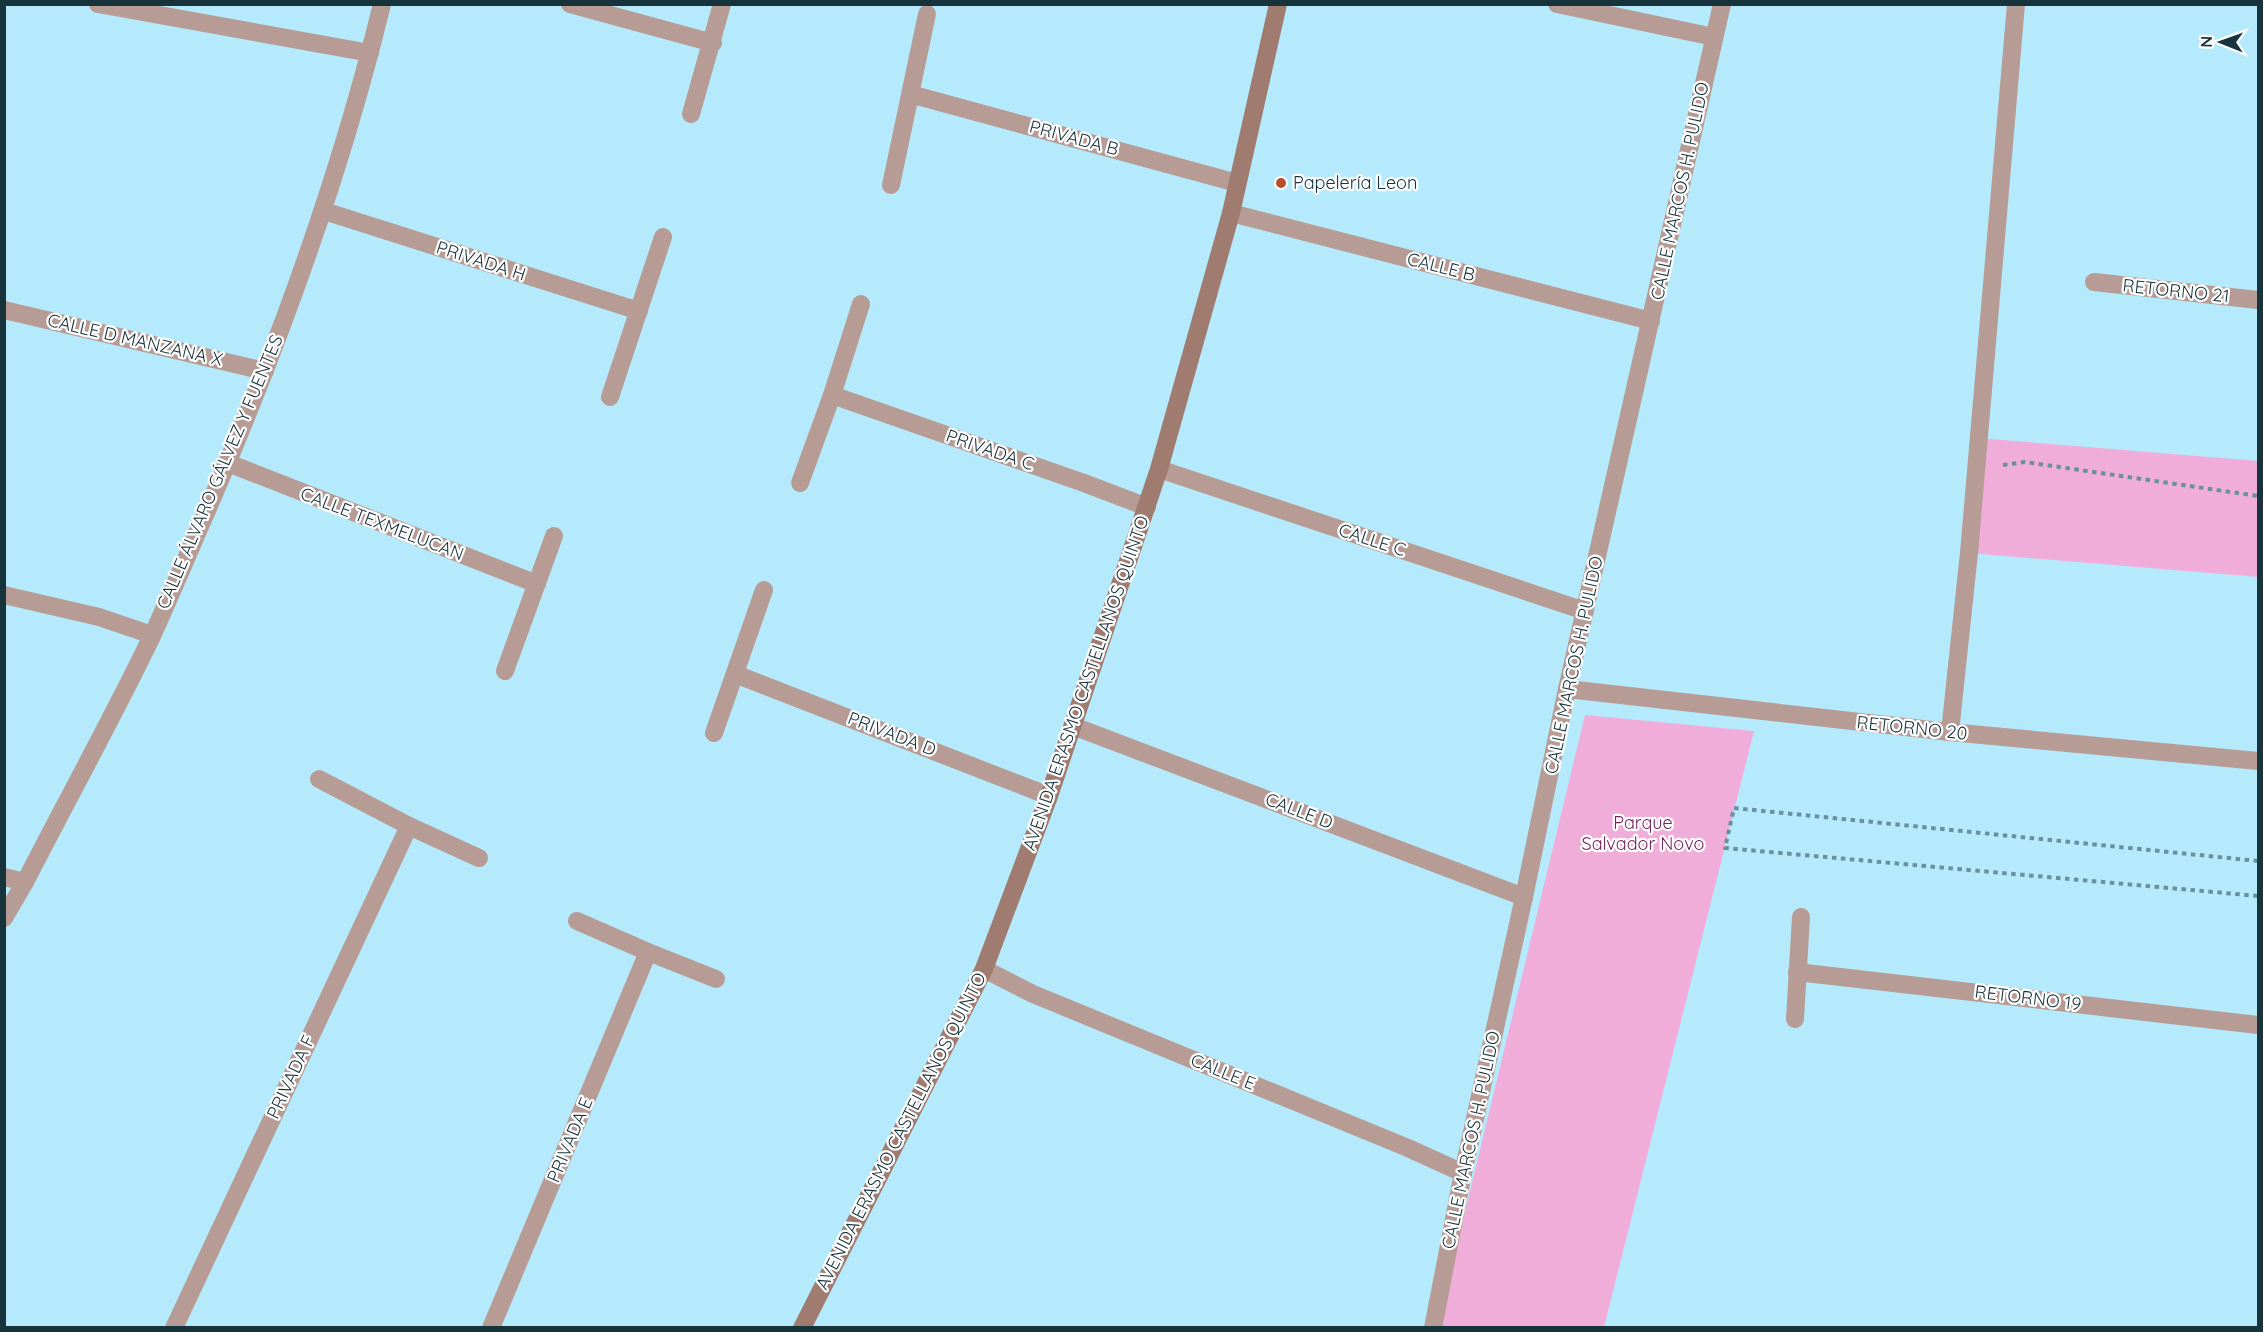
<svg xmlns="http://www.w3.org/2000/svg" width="2263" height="1332" font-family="Quicksand,sans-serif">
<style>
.green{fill:#f1add9}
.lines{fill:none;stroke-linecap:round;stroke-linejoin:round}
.path{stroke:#68919e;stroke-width:4;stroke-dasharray:4.5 4.5;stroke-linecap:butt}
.street{stroke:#b69c94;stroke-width:18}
.secondary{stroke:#a07b6f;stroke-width:18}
.poi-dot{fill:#b64e28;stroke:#fff;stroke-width:2}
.labels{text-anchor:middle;stroke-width:4.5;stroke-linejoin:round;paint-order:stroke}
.street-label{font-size:18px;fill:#17333c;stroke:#fff}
.poi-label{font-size:18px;fill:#17333c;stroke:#fff;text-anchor:start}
.park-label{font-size:18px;fill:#74255f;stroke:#fff}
</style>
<rect width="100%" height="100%" fill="#b5eafc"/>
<!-- green -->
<g class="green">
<polygon points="1978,438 2258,461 2258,577 1969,553"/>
<polygon points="1585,715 1754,731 1604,1327 1437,1328"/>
</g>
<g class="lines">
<!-- path -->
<g class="path">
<polyline points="2003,465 2025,462 2258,496"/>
<polyline points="2258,861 1734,808 1725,848 2258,896"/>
</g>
<!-- street -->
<g class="street">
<polyline points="98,4 370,53"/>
<polyline points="570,4 713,43"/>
<polyline points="1557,4 1714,37"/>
<polyline points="910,94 1237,183"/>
<polyline points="691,114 722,4"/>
<polyline points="891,185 927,14"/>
<polyline points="324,211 639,311"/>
<polyline points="1231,213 1651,321"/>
<polyline points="2094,282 2258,300"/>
<polyline points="4,310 265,371"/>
<polyline points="832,395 1084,483 1147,507"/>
<polyline points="610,397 663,237"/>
<polyline points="228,463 537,584"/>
<polyline points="1159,469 1585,611"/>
<polyline points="800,483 832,395 861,304"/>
<polyline points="4,595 99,617 152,635"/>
<polyline points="505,671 554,536"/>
<polyline points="735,674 1049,796"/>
<polyline points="1567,689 1950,732 2258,761"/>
<polyline points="1073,726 1524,897"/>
<polyline points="1950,732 1969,553 2016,4"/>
<polyline points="714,733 764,590"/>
<polyline points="319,779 409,826 479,858"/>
<polyline points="4,877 25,882"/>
<path d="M4,918l21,-36c42,-82 87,-163 127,-246 16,-35 31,-70 46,-105 75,-170 140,-346 184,-527"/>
<polyline points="577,921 648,952 716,979"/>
<polyline points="984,969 1033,994 1408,1148 1463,1173"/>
<polyline points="1797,972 2258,1025"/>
<polyline points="1795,1019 1801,917"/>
<polyline points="174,1328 409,826"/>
<polyline points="491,1328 648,952"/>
<polyline points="1433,1328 1463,1173 1524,897 1567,689 1722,4"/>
</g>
<!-- secondary -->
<polyline class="secondary" points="802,1328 984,969 1049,796 1159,469 1231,213 1278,4"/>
</g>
<!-- markers -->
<circle class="poi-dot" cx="1281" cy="183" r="6"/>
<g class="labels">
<!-- street labels -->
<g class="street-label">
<text transform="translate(1074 138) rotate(15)" y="6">PRIVADA B</text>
<text transform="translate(1680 191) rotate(-78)" y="6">CALLE MARCOS H. PULIDO</text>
<text transform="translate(481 261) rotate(18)" y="6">PRIVADA H</text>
<text transform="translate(1441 267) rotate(14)" y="6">CALLE B</text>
<text transform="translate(2176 291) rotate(6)" y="6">RETORNO 21</text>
<text transform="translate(135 340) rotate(13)" y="6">CALLE D MANZANA X</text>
<text transform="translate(990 450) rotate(19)" y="6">PRIVADA C</text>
<text transform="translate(220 472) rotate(-67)" y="6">CALLE ÁLVARO GÁLVEZ Y FUENTES</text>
<text transform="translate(382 524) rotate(21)" y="6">CALLE TEXMELUCAN</text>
<text transform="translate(1372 540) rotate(18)" y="6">CALLE C</text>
<text transform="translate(1574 665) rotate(-78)" y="6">CALLE MARCOS H. PULIDO</text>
<text transform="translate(1086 683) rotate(-71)" y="6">AVENIDA ERASMO CASTELLANOS QUINTO</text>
<text transform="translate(1912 728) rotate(6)" y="6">RETORNO 20</text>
<text transform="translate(892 734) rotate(21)" y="6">PRIVADA D</text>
<text transform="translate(1299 811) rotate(21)" y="6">CALLE D</text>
<text transform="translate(2028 998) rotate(7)" y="6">RETORNO 19</text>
<text transform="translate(1223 1072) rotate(22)" y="6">CALLE E</text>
<text transform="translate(291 1077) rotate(-65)" y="6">PRIVADA F</text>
<text transform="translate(901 1131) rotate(-63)" y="6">AVENIDA ERASMO CASTELLANOS QUINTO</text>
<text transform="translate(570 1140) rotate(-67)" y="6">PRIVADA E</text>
<text transform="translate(1471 1140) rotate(-78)" y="6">CALLE MARCOS H. PULIDO</text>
</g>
<!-- poi labels -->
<g class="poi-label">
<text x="1293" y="189">Papelería Leon</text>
</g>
<!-- park labels -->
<g class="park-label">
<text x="1643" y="829">Parque<tspan x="1643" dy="21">Salvador Novo</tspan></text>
</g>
</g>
<!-- border -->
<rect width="2263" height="1332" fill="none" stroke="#17333c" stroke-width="12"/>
<!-- north arrow -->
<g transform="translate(2221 42) rotate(271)" stroke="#ffffff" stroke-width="4.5" paint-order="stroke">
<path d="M0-4.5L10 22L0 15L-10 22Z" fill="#17333c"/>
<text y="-9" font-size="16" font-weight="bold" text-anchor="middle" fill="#17333c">N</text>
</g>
</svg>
